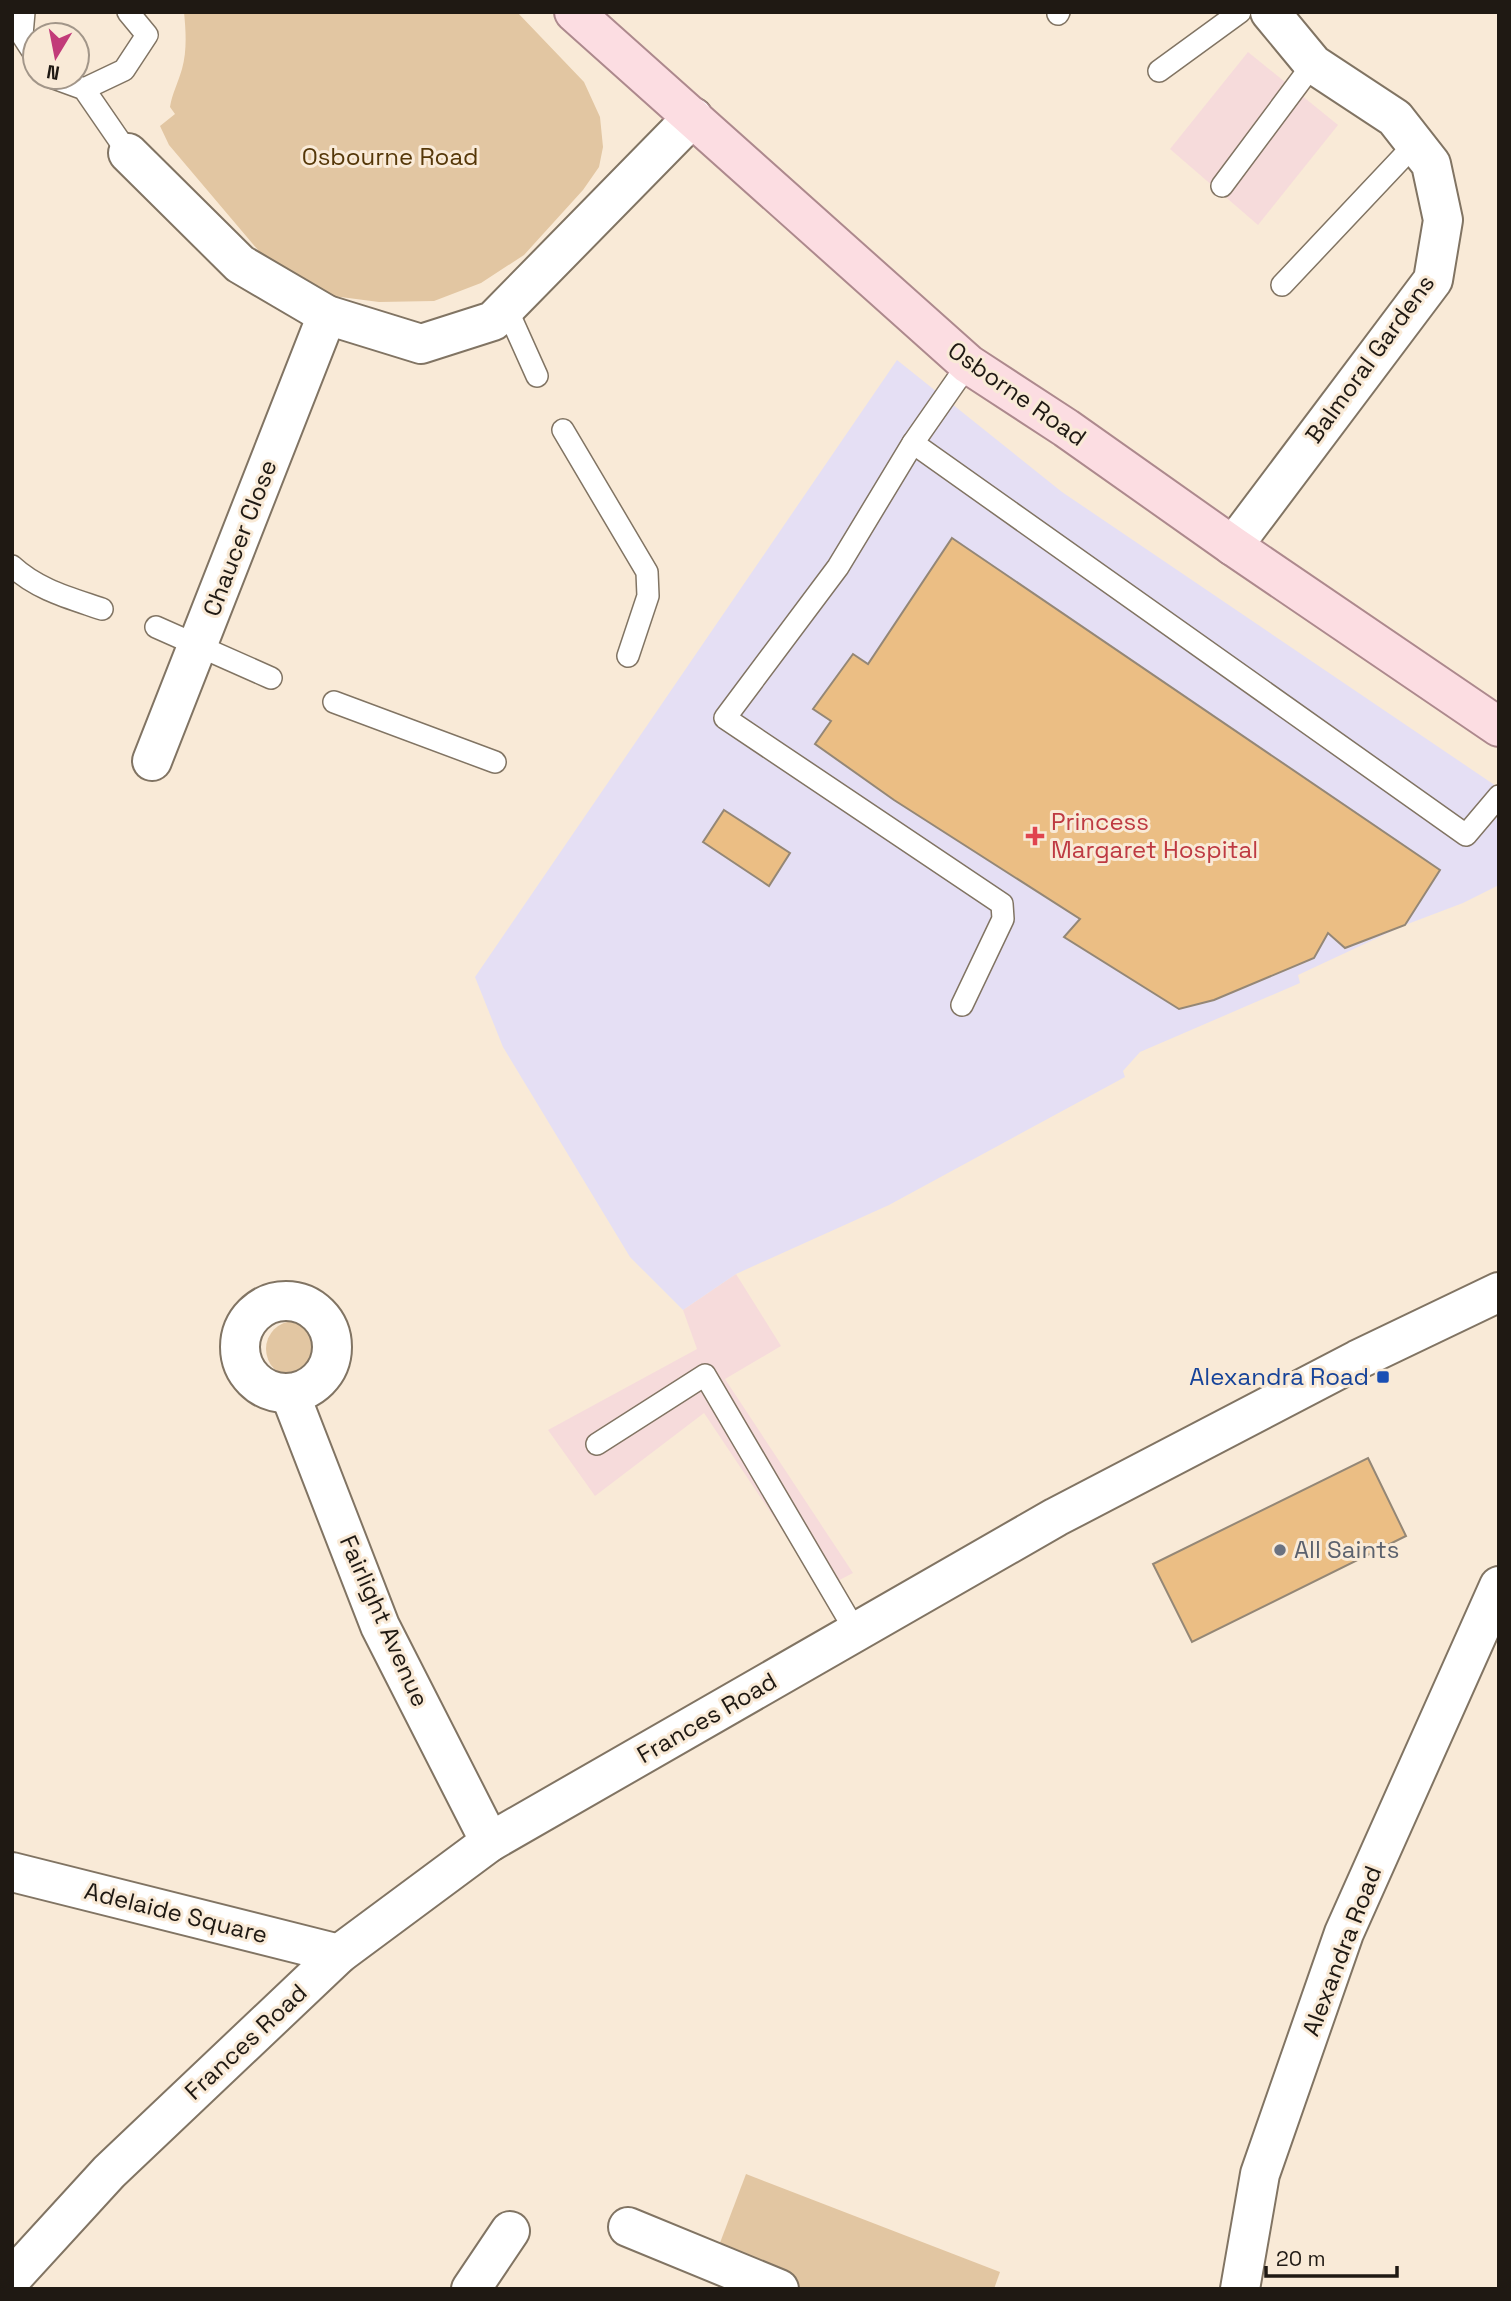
<svg xmlns="http://www.w3.org/2000/svg" width="1511" height="2301" font-family="'Space Grotesk',sans-serif">
<style>
.industrial{fill:#f6dbdb}
.medical{fill:#e5dff4}
.green{fill:#e2c6a2}
.building{fill:#ebbe84;stroke:#948776;stroke-width:2}
.lines{fill:none;stroke-linecap:round;stroke-linejoin:round}
.lane-casing{stroke:#817463;stroke-width:24}
.street-casing{stroke:#817463;stroke-width:42}
.secondary-casing{stroke:#817463;stroke-width:42}
.primary-casing{stroke:#ad898d;stroke-width:42}
.lane{stroke:#fff;stroke-width:21}
.street{stroke:#fff;stroke-width:38}
.secondary{stroke:#fff;stroke-width:38}
.primary{stroke:#fcdde2;stroke-width:38}
.health-dot{fill:#e0444e;stroke:#f9ead7;stroke-width:2.5}
.transit-dot{fill:#1a4fb4;stroke:#f9ead7;stroke-width:2.5}
.worship-dot{fill:#6b7280;stroke:#f9ead7;stroke-width:2.5}
.labels{text-anchor:middle;stroke-width:6;stroke-linejoin:round;paint-order:stroke}
.park-label{font-size:24px;fill:#553708;stroke:#f9ead7}
.street-label{font-size:24px;fill:#1f1913;stroke:#f9ead7}
.health-label{font-size:24px;fill:#be3a42;stroke:#f9ead7;text-anchor:start}
.transit-label{font-size:24px;fill:#164399;stroke:#f9ead7;text-anchor:end}
.worship-label{font-size:24px;fill:#5b616d;stroke:#f9ead7;text-anchor:start}
</style>
<rect width="100%" height="100%" fill="#f9ead7"/>
<!-- industrial -->
<g class="industrial">
<polygon points="1248,52 1338,125 1258,225 1170,149"/>
<polygon points="736,1274 781,1346 725,1379 853,1573 822,1589 704,1413 595,1496 548,1430 697,1349 683,1310"/>
</g>
<!-- medical -->
<polygon class="medical" points="897,360 1062,492 1499,788 1499,885 1463,903 1405,925 1298,975 1300,983 1140,1052 1123,1071 1125,1077 889,1205 736,1274 683,1310 630,1257 503,1047 475,977"/>
<!-- green -->
<g class="green">
<path d="M184,12h333l67,70 16,35 3,30 -4,20 -16,23 -59,65 -43,28 -47,18 -55,1 -46,-6 -35,-15 -29,-18 -100,-118 -9,-19 15,-12 -5,-7c2,-13 8,-24 12,-38 5,-18 4,-37 2,-57z"/>
<circle cx="294" cy="1349" r="28"/>
<polygon points="746,2174 1000,2272 994,2289 777,2289 712,2264"/>
</g>
<!-- building -->
<g class="building">
<polygon points="952,538 1440,870 1405,925 1345,948 1328,933 1314,958 1214,1000 1179,1009 1064,937 1080,919 894,800 815,744 831,721 813,709 853,654 868,664"/>
<polygon points="724,810 790,853 769,886 703,842"/>
<polygon points="1368,1458 1406,1536 1192,1642 1153,1564"/>
</g>
<g class="lines">
<!-- lane casing -->
<g class="lane-casing">
<g id="lane">
<polyline points="24,12 22,35 35,55"/>
<polyline points="1058,14 1059,12"/>
<polyline points="1159,71 1240,12"/>
<polyline points="51,77 84,89 128,153"/>
<polyline points="84,89 124,70 147,35 128,12"/>
<polyline points="1222,186 1313,64"/>
<polyline points="1282,285 1415,144"/>
<polyline points="506,307 537,376"/>
<polyline points="968,364 913,443 1466,835 1499,796"/>
<polyline points="563,430 647,572 648,596 628,656"/>
<polyline points="913,443 838,567 725,718 1002,904 1003,919 962,1005"/>
<path d="M12,566c26,24 58,32 90,43"/>
<polyline points="156,627 271,678"/>
<polyline points="334,702 495,762"/>
<polyline points="597,1444 705,1375 856,1632"/>
</g>
</g>
<!-- street casing -->
<g class="street-casing">
<g id="street">
<polyline points="128,153 240,264 327,315 421,344 493,321 693,117"/>
<polyline points="1233,546 1433,280 1443,220 1431,164 1395,118 1313,64 1270,12"/>
<polyline points="152,761 327,315"/>
<circle cx="286" cy="1347" r="46"/>
<polyline points="290,1394 380,1626 490,1842"/>
<polyline points="12,1872 339,1954"/>
<polyline points="628,2227 779,2289"/>
<polyline points="471,2289 510,2231"/>
<polyline points="1240,2289 1260,2174 1344,1933 1499,1586"/>
</g>
</g>
<!-- secondary casing -->
<g class="secondary-casing">
<polyline id="secondary" points="12,2278 109,2172 339,1954 490,1842 1056,1517 1357,1360 1499,1292"/>
</g>
<!-- primary casing -->
<g class="primary-casing">
<polyline id="primary" points="574,12 968,364 1066,428 1233,546 1499,727"/>
</g>
<!-- lane -->
<use href="#lane" class="lane"/>
<!-- street -->
<use href="#street" class="street"/>
<!-- secondary -->
<use href="#secondary" class="secondary"/>
<!-- primary -->
<use href="#primary" class="primary"/>
</g>
<!-- markers -->
<path class="health-dot" d="M1031.5 825.5h7v7h7v7h-7v7h-7v-7h-7v-7h7z"/>
<rect class="transit-dot" x="1376" y="1370" width="14" height="14" rx="3.5"/>
<circle class="worship-dot" cx="1280" cy="1550" r="7"/>
<g class="labels">
<!-- park labels -->
<g class="park-label">
<text x="390" y="165">Osbourne Road</text>
</g>
<!-- street labels -->
<g class="street-label">
<text transform="translate(1370 359) rotate(-54)" y="8">Balmoral Gardens</text>
<text transform="translate(1017 394) rotate(35)" y="8">Osborne Road</text>
<text transform="translate(240 538) rotate(-69)" y="8">Chaucer Close</text>
<text transform="translate(384 1621) rotate(66)" y="8">Fairlight Avenue</text>
<text transform="translate(707 1718) rotate(-30)" y="8">Frances Road</text>
<text transform="translate(176 1913) rotate(14)" y="8">Adelaide Square</text>
<text transform="translate(1342 1951) rotate(-69)" y="8">Alexandra Road</text>
<text transform="translate(246 2042) rotate(-43)" y="8">Frances Road</text>
</g>
<!-- health labels -->
<g class="health-label">
<text x="1051" y="830">Princess<tspan x="1051" dy="28">Margaret Hospital</tspan></text>
</g>
<!-- transit labels -->
<g class="transit-label">
<text x="1369" y="1385">Alexandra Road</text>
</g>
<!-- worship labels -->
<g class="worship-label">
<text x="1294" y="1558">All Saints</text>
</g>
</g>
<!-- border -->
<rect width="1511" height="2301" fill="none" stroke="#1f1913" stroke-width="28"/>
<!-- north arrow -->
<g transform="translate(56 56) rotate(190)"><circle r="33" fill="#f9ead7" stroke="#a29689" stroke-width="2"/>
<path d="M0-5L12 26L0 18L-12 26Z" fill="#c23b79"/>
<text y="-10" font-size="19" font-weight="bold" text-anchor="middle" fill="#1f1913">N</text>
</g>
<!-- scale -->
<path d="M1266 2266v10h131v-10" fill="none" stroke="#1f1913" stroke-width="3.5"/>
<text x="1276" y="2266" font-size="21" fill="#1f1913" stroke="#f9ead7" stroke-width="5" paint-order="stroke">20 m</text>
</svg>
